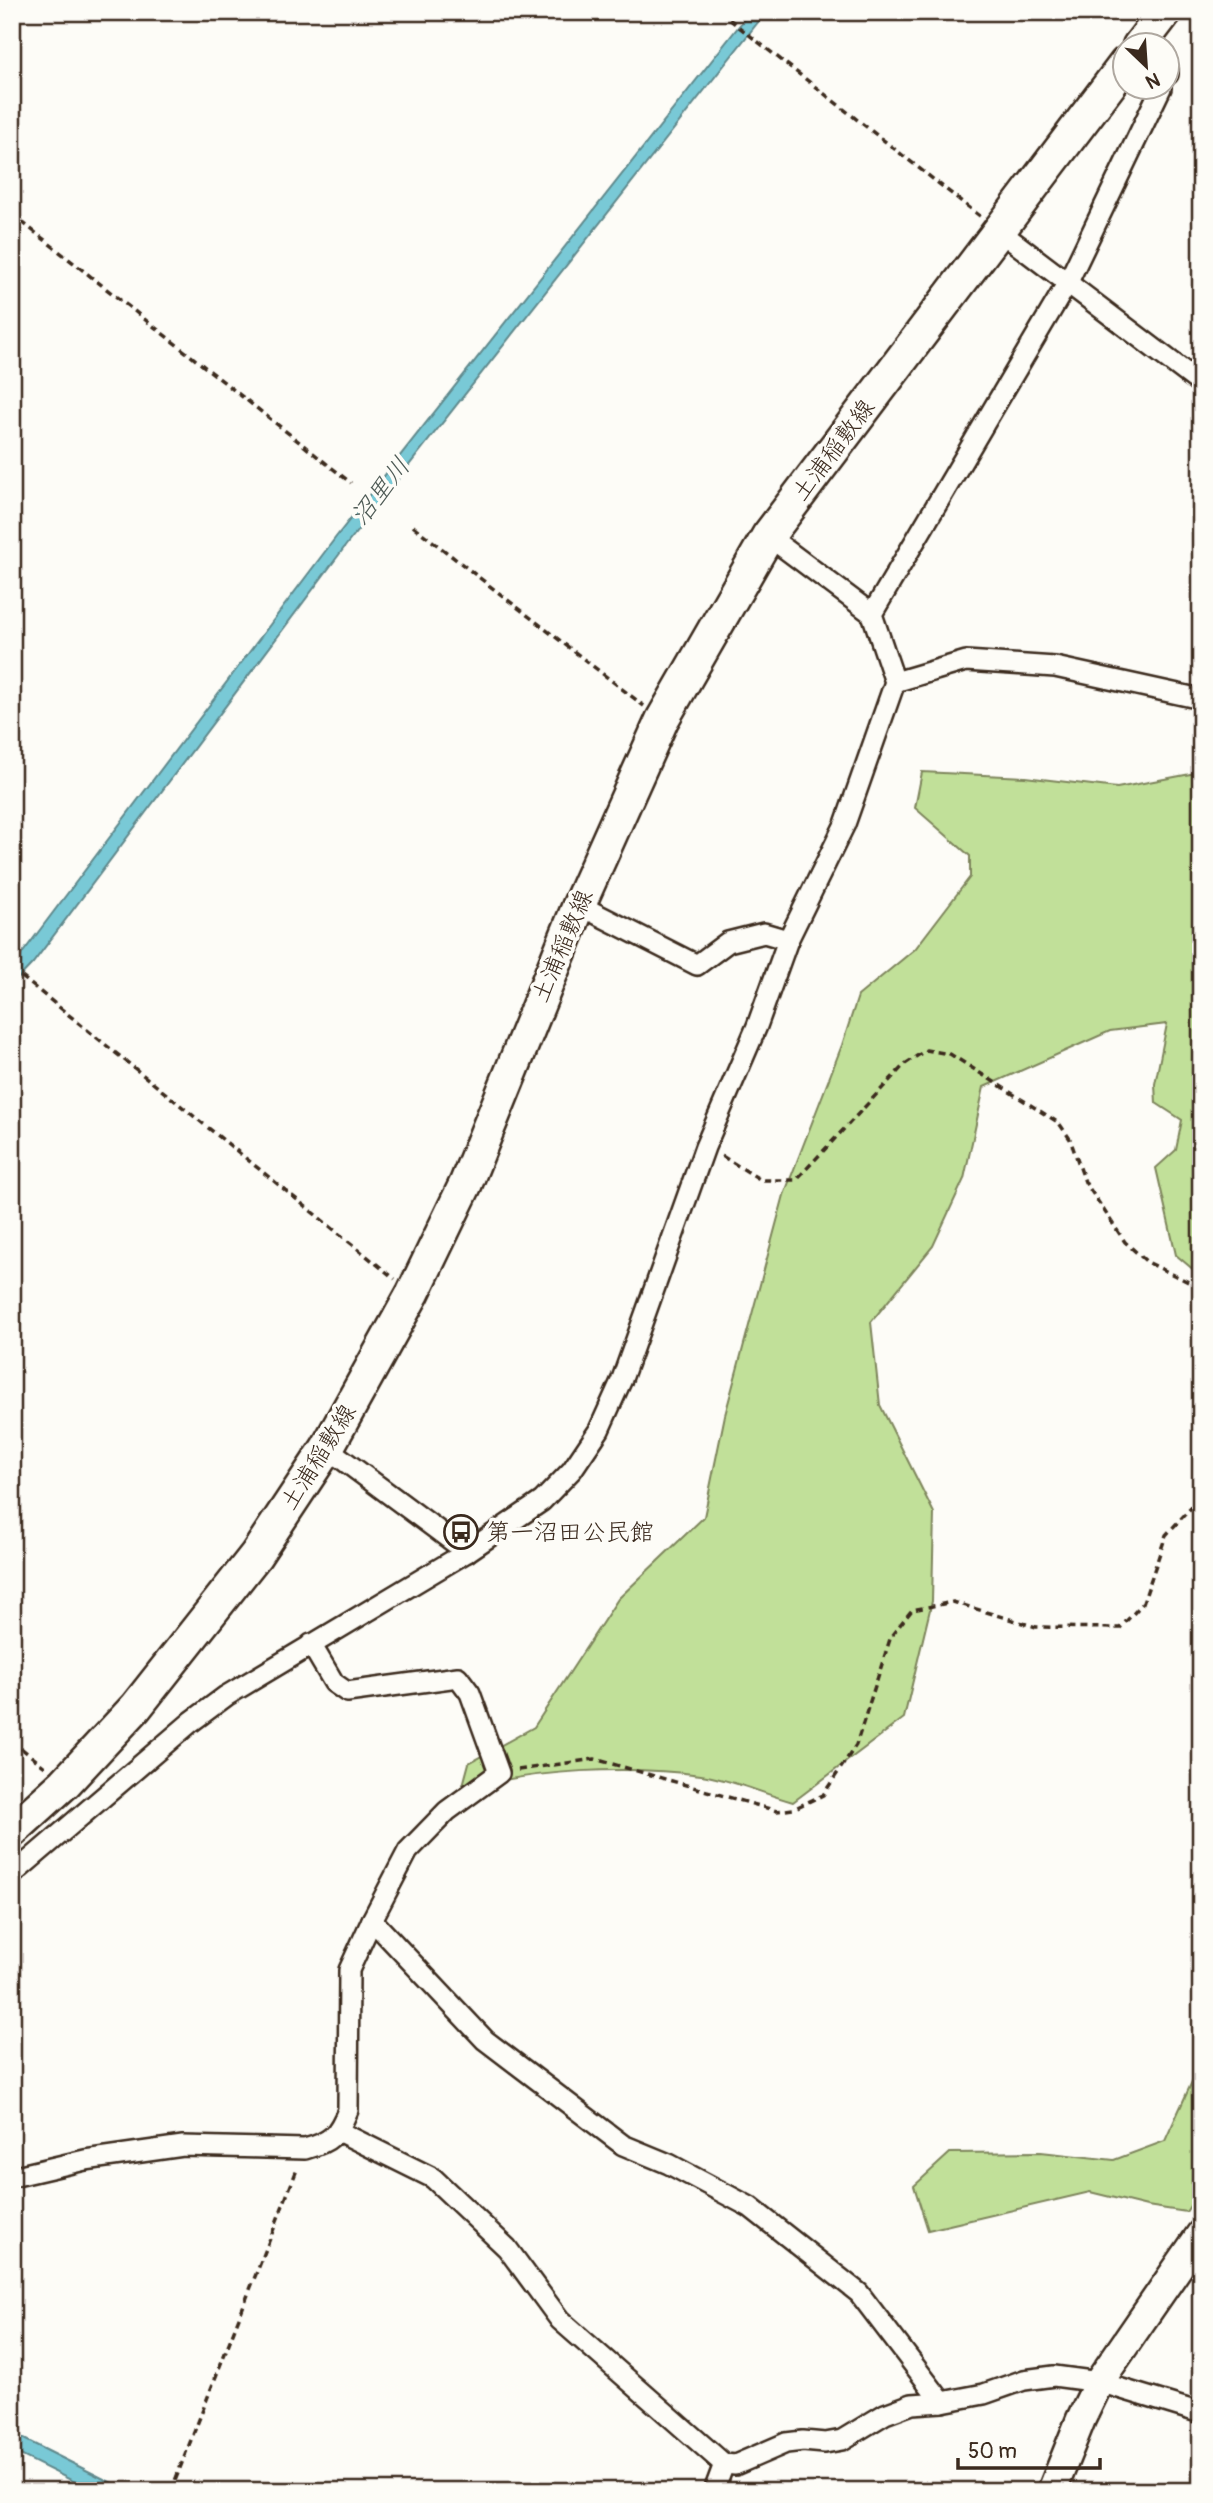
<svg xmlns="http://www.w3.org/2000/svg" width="1213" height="2503" font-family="Pangolin,'Klee One',sans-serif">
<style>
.green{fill:#c1e099;stroke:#7e855c;stroke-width:2}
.water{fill:#79c9d6;stroke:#60898c;stroke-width:2}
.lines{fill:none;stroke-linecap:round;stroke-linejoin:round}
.street-casing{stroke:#3b2a1e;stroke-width:24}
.secondary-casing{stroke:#3b2a1e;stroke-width:33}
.primary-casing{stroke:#3b2a1e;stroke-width:37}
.path{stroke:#3b2a1e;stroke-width:3.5;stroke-dasharray:7 5;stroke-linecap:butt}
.street{stroke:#fdfcf7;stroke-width:19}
.secondary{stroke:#fdfcf7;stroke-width:28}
.primary{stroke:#fdfcf7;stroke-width:32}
.labels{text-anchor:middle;stroke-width:7;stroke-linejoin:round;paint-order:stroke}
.street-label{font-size:24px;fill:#3b2a1e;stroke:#fdfcf7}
.poi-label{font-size:24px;fill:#3b2a1e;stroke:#fdfcf7;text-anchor:start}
.water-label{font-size:26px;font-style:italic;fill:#4e5a55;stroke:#fdfcf7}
</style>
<rect width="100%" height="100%" fill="#fdfcf7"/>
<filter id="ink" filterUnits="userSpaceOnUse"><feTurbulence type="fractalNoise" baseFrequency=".0143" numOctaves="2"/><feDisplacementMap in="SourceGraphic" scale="14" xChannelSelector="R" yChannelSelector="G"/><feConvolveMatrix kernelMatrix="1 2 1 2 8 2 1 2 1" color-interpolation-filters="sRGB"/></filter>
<g filter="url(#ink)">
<!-- green -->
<g class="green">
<path d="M922,772l103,5 92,11 84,-16v504l-25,-21 -20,-87 20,-18 6,-30 -26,-17 -1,-19 12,-60 -57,7 -126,56 -20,92 -31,67 -62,76 9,83 54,108 -2,88 -28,117 -111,84c-29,-8 -63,-23 -92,-27 -74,-10 -166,-5 -239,14l7,-26 65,-36 84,-128 86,-82 21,-102 59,-220 58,-150 16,-49 57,-47 55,-72v-21l-55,-48z"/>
<polygon points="1201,2062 1201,2189 1186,2212 1147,2206 1090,2192 928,2230 914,2186 950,2153 1041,2152 1114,2160 1165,2141"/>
</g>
<!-- water -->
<g class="water">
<polygon points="750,12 766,12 347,544 33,963 12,985 12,967 336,537"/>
<polygon points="12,2433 128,2491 93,2491 12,2451"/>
</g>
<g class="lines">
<!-- street casing -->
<g class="street-casing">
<g id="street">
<polyline points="1168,70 1168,74"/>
<polyline points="998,230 1201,384"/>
<polyline points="768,536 872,614"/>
<polyline points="895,682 966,661 1055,667 1201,699"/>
<polyline points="579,905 697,965 728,942 764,933 788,940"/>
<polyline points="327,1448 467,1552"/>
<polyline points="311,1644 334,1683 347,1692 458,1677 470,1693 499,1773 447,1811 408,1851 372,1920 485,2040 623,2145 669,2164 750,2207 859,2293 942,2402"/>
<polyline points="12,1875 191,1722 226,1696 467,1552 542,1501 572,1470 599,1430 622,1379 705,1147 757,1026 788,940 845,824 895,682 872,614 1068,282 1161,88"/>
<polyline points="340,2132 433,2178 507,2248 560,2320 724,2464 735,2465 786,2443 803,2441 825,2443 842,2440 885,2414 912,2404 942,2402 984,2394 1024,2380 1054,2376 1099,2382 1201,2413"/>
<path d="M12,2177l73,-17 98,-14 122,3c26,-7 33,-14 43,-39l1,-140 23,-50"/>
<polyline points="714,2491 724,2464"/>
</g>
</g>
<!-- secondary casing -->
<g class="secondary-casing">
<polyline id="secondary" points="1052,2491 1081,2419 1099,2382 1201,2234"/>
</g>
<!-- primary casing -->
<g class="primary-casing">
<g id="primary">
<polyline points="1139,46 1165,12"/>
<polyline points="12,1831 65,1783 136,1707 256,1555 327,1448 413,1293 466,1183 579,905 662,720 768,536 1126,63"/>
</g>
</g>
<!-- path -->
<g class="path">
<polyline points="720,12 980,216"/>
<polyline points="12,214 351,483"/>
<polyline points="413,526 644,706"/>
<polyline points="12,969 395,1279"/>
<polyline points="722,1156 761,1180 796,1180 905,1064 926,1050 950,1054 1059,1123 1070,1139 1085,1182 1125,1242 1147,1262 1201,1288"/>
<polyline points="12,1741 45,1767"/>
<polyline points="518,1770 595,1759 777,1811 793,1809 823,1795 856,1745 891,1636 912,1610 953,1602 1036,1627 1120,1628 1143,1603 1166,1535 1201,1497"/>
<polyline points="171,2491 298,2167"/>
</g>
<!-- street -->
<use href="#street" class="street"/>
<!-- secondary -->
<use href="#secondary" class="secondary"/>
<!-- primary -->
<use href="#primary" class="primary"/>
</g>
</g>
<!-- icons -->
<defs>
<g id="bus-ring" transform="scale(1.75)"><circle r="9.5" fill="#fdfcf7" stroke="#3b2a1e" stroke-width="1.5"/><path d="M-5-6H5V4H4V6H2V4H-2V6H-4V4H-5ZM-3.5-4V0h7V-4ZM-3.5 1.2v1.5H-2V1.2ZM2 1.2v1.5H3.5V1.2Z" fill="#3b2a1e"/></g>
</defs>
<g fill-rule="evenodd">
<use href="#bus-ring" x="461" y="1532"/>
</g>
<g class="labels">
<!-- street labels -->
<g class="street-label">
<text transform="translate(833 450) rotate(-53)" y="8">土浦稲敷線</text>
<text transform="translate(562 946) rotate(-67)" y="8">土浦稲敷線</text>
<text transform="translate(318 1457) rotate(-58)" y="8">土浦稲敷線</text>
</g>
<!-- poi labels -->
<g class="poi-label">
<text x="486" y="1540">第一沼田公民館</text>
</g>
<!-- water labels -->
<g class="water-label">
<text transform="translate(380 491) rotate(-52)" y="9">沼里川</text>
</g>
</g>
<!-- margin -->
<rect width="1213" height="2503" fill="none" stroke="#fdfcf7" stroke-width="42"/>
<rect x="21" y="21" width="1171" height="2461" fill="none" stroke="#3b2a1e" stroke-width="2.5" filter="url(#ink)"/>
<!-- north arrow -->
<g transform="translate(1146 66) rotate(155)"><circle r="33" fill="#fdfcf7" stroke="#afa8a0" stroke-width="2"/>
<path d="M0-5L12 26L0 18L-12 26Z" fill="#3b2a1e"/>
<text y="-10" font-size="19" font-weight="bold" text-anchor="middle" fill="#3b2a1e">N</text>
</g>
<!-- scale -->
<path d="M958 2458v10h142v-10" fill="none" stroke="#3b2a1e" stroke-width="3.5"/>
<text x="968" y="2458" font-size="21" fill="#3b2a1e" stroke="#fdfcf7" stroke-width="5" paint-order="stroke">50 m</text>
</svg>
